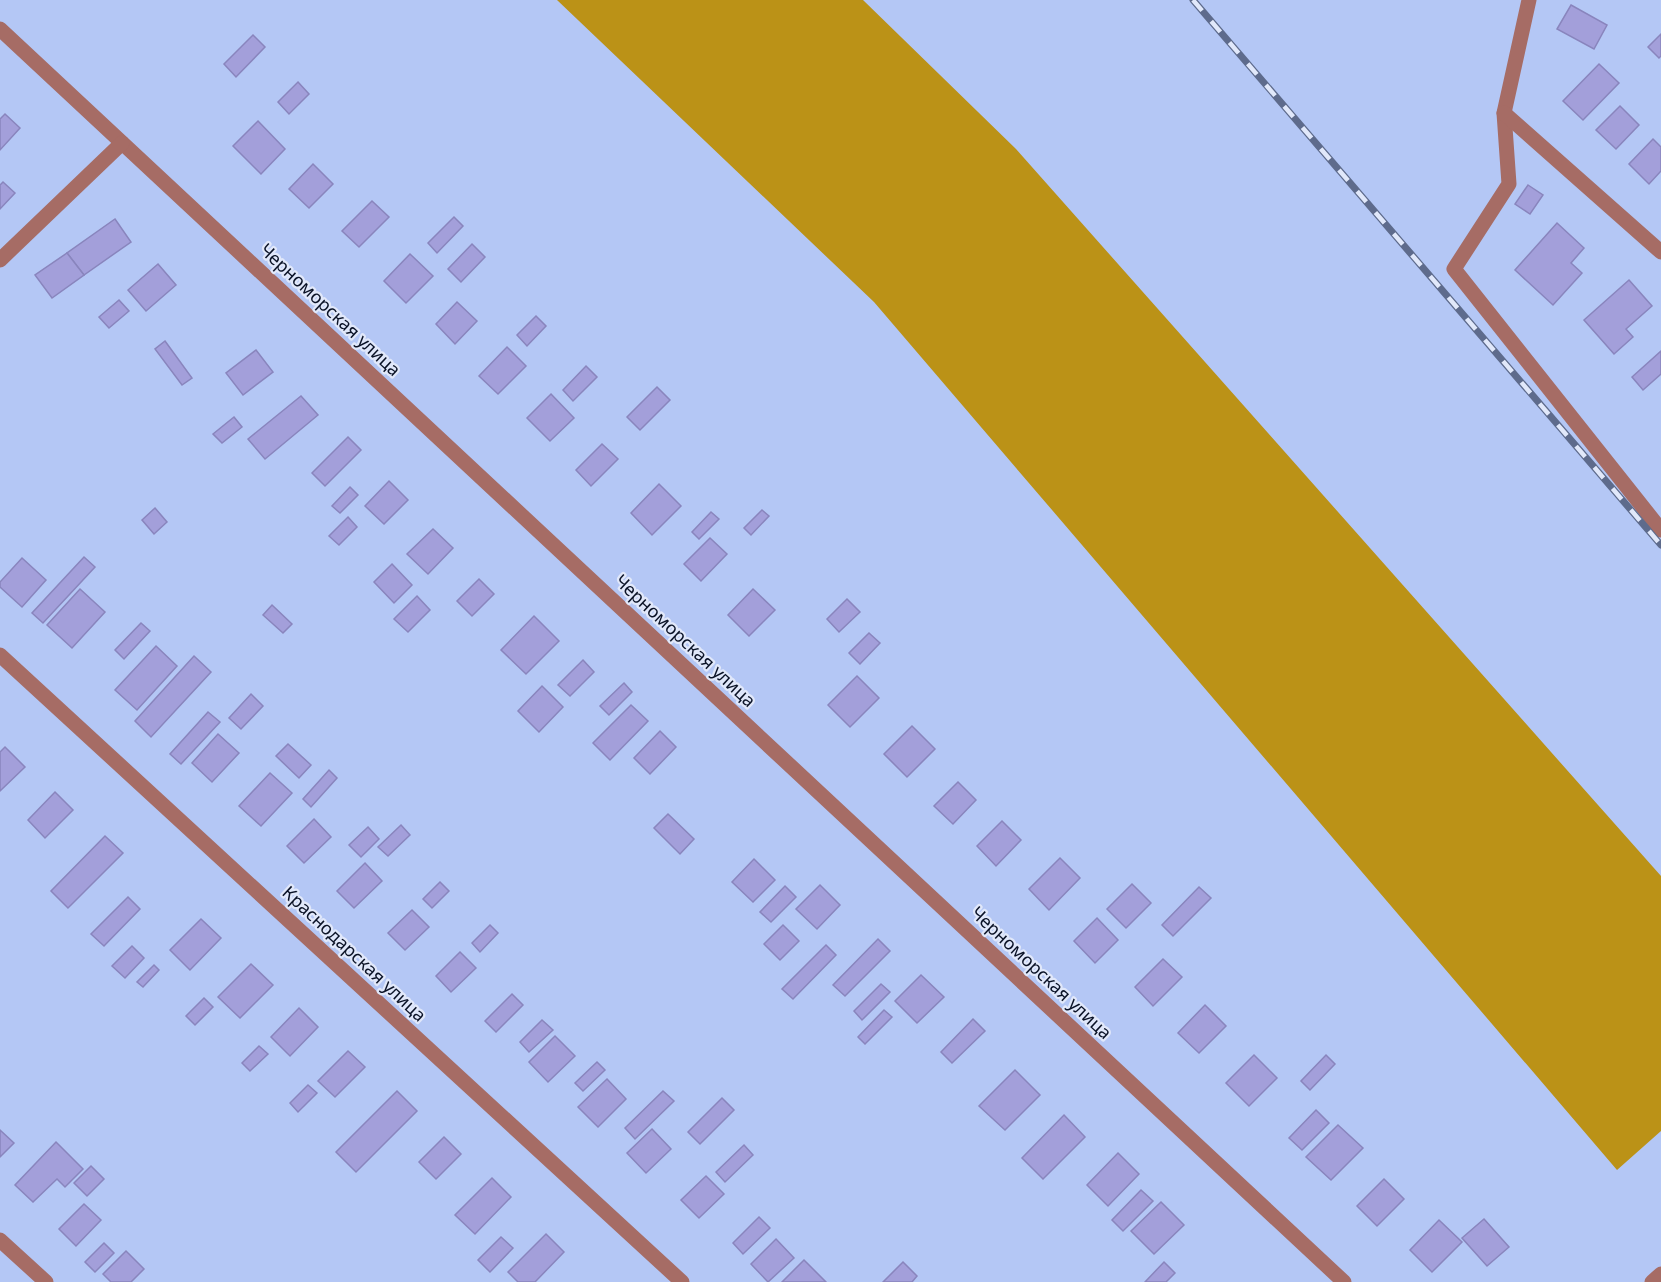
<svg xmlns="http://www.w3.org/2000/svg" width="1661" height="1282" font-family="'Noto Sans',sans-serif">
<style>
.forest{fill:#bb9217}
.building{fill:#a39fda;stroke:#8985bd;stroke-width:1.5}
.lines{fill:none;stroke-linecap:round;stroke-linejoin:round}
.minor{stroke:#a66c65;stroke-width:15}
.rail-casing{stroke:#5e6b8c;stroke-width:7}
.rail{stroke:#e1e8fa;stroke-width:4.5;stroke-dasharray:14;stroke-linecap:butt}
.labels{text-anchor:middle;stroke-width:4.5;stroke-linejoin:round;paint-order:stroke}
.street-label{font-size:18px;fill:#0b1327;stroke:#e1e8fa}
</style>
<rect width="100%" height="100%" fill="#b4c7f5"/>
<!-- forest -->
<polygon class="forest" points="557,0 863,0 1016,149 1661,876 1661,1131 1617,1170 874,302"/>
<!-- building -->
<g class="building">
<polygon points="1571,5 1607,25 1594,49 1557,29"/>
<polygon points="1661,34 1661,56 1659,58 1648,47"/>
<polygon points="253,35 265,47 236,77 224,64"/>
<polygon points="1599,64 1619,83 1583,120 1563,101"/>
<polygon points="298,82 309,94 289,114 278,102"/>
<polygon points="1620,106 1639,125 1616,149 1596,130"/>
<polygon points="5,114 20,128 0,150 0,119"/>
<polygon points="258,121 285,149 261,174 233,146"/>
<polygon points="1653,139 1661,147 1661,171 1649,184 1629,164"/>
<polygon points="313,164 333,184 309,208 289,189"/>
<polygon points="3,182 15,193 0,209 0,185"/>
<polygon points="1528,185 1543,195 1530,214 1515,204"/>
<polygon points="372,201 389,217 359,247 342,231"/>
<polygon points="454,217 463,226 437,253 428,243"/>
<polygon points="115,219 131,242 84,275 67,253"/>
<polygon points="1557,223 1584,248 1571,263 1582,273 1553,305 1515,270"/>
<polygon points="472,244 485,257 461,282 448,269"/>
<polygon points="67,253 84,275 52,298 35,275"/>
<polygon points="410,254 433,276 406,303 384,281"/>
<polygon points="158,264 176,285 146,311 128,290"/>
<polygon points="1629,280 1652,306 1626,329 1633,337 1614,354 1584,320"/>
<polygon points="119,300 129,311 109,328 99,317"/>
<polygon points="457,302 477,321 455,344 436,324"/>
<polygon points="536,316 546,326 527,346 517,335"/>
<polygon points="165,341 192,378 182,385 155,349"/>
<polygon points="507,347 526,366 498,394 479,376"/>
<polygon points="256,350 273,372 243,395 226,373"/>
<polygon points="1661,351 1661,374 1643,390 1632,377"/>
<polygon points="586,366 597,377 573,401 563,390"/>
<polygon points="657,387 670,400 640,430 627,417"/>
<polygon points="551,394 574,418 550,441 527,418"/>
<polygon points="301,396 318,415 265,459 248,439"/>
<polygon points="234,417 242,427 222,443 213,434"/>
<polygon points="348,437 361,450 325,486 312,473"/>
<polygon points="602,444 618,459 591,486 576,470"/>
<polygon points="389,481 408,500 384,524 365,506"/>
<polygon points="659,484 681,506 652,535 631,513"/>
<polygon points="350,487 358,495 340,513 332,506"/>
<polygon points="155,508 167,522 154,534 142,520"/>
<polygon points="762,510 769,516 751,535 744,528"/>
<polygon points="711,512 719,519 699,539 692,532"/>
<polygon points="348,517 357,527 339,545 329,536"/>
<polygon points="433,529 453,548 428,574 407,554"/>
<polygon points="710,538 727,554 701,581 684,564"/>
<polygon points="84,557 95,567 43,623 32,613"/>
<polygon points="22,558 46,580 22,607 0,587 0,582"/>
<polygon points="392,564 412,585 394,603 374,582"/>
<polygon points="479,579 494,594 472,616 457,601"/>
<polygon points="80,589 105,612 72,648 47,625"/>
<polygon points="753,589 775,610 749,636 728,615"/>
<polygon points="417,596 430,610 408,632 394,619"/>
<polygon points="847,599 860,612 839,632 827,619"/>
<polygon points="272,605 292,624 283,633 263,615"/>
<polygon points="534,616 559,641 526,674 501,650"/>
<polygon points="141,623 150,631 124,659 115,650"/>
<polygon points="869,633 880,643 860,664 849,653"/>
<polygon points="156,646 177,666 137,710 115,690"/>
<polygon points="194,656 211,672 151,737 135,721"/>
<polygon points="583,660 594,672 570,696 558,685"/>
<polygon points="857,676 879,698 850,727 828,705"/>
<polygon points="624,683 632,692 609,715 600,706"/>
<polygon points="542,686 563,707 539,732 518,711"/>
<polygon points="251,694 263,706 241,729 229,718"/>
<polygon points="631,705 648,721 610,760 593,743"/>
<polygon points="208,712 220,722 181,764 170,754"/>
<polygon points="912,726 935,749 907,777 884,754"/>
<polygon points="660,731 676,747 650,774 634,758"/>
<polygon points="218,734 239,753 212,782 192,763"/>
<polygon points="288,744 311,765 299,778 276,756"/>
<polygon points="5,747 25,767 0,791 0,752"/>
<polygon points="329,770 337,778 311,807 303,799"/>
<polygon points="270,773 292,793 261,826 239,806"/>
<polygon points="958,782 976,800 953,824 934,806"/>
<polygon points="55,792 73,810 45,838 28,820"/>
<polygon points="668,814 694,839 680,854 654,828"/>
<polygon points="314,819 331,837 304,863 287,846"/>
<polygon points="1002,821 1021,840 996,866 977,846"/>
<polygon points="401,825 410,835 388,856 378,847"/>
<polygon points="368,827 379,839 361,857 349,845"/>
<polygon points="105,836 123,853 68,908 51,891"/>
<polygon points="1060,858 1080,878 1049,910 1029,889"/>
<polygon points="754,859 775,880 753,902 732,882"/>
<polygon points="365,863 382,881 354,908 337,891"/>
<polygon points="440,882 449,891 432,908 423,899"/>
<polygon points="1132,884 1151,903 1126,928 1107,909"/>
<polygon points="820,885 840,905 817,929 796,909"/>
<polygon points="785,886 796,897 771,922 760,912"/>
<polygon points="1199,887 1211,898 1173,936 1162,925"/>
<polygon points="128,897 140,909 104,946 91,934"/>
<polygon points="412,910 429,927 405,950 388,933"/>
<polygon points="1097,918 1118,940 1095,963 1074,941"/>
<polygon points="201,919 221,938 190,970 170,950"/>
<polygon points="490,925 498,933 480,952 472,943"/>
<polygon points="783,925 799,941 780,960 764,944"/>
<polygon points="878,939 890,951 845,996 833,985"/>
<polygon points="826,945 836,955 793,999 782,989"/>
<polygon points="132,946 144,958 125,978 112,966"/>
<polygon points="460,952 476,968 451,992 436,976"/>
<polygon points="1163,959 1182,977 1153,1006 1135,987"/>
<polygon points="251,964 273,985 240,1018 218,997"/>
<polygon points="154,965 159,970 143,987 137,982"/>
<polygon points="921,975 944,997 917,1023 895,1001"/>
<polygon points="881,984 890,992 862,1020 854,1011"/>
<polygon points="512,994 523,1005 496,1032 485,1021"/>
<polygon points="204,998 213,1007 195,1025 186,1016"/>
<polygon points="1205,1005 1226,1026 1199,1053 1178,1033"/>
<polygon points="299,1008 318,1027 290,1056 271,1037"/>
<polygon points="884,1010 892,1017 865,1044 858,1037"/>
<polygon points="973,1019 985,1031 952,1063 941,1052"/>
<polygon points="542,1020 553,1030 529,1052 520,1042"/>
<polygon points="555,1036 575,1056 548,1082 529,1062"/>
<polygon points="259,1046 268,1054 250,1071 242,1063"/>
<polygon points="348,1051 365,1067 335,1097 318,1081"/>
<polygon points="1254,1055 1277,1078 1249,1106 1226,1083"/>
<polygon points="1326,1055 1335,1064 1310,1090 1301,1081"/>
<polygon points="597,1062 605,1070 583,1091 575,1083"/>
<polygon points="1015,1070 1040,1095 1005,1130 979,1106"/>
<polygon points="607,1079 626,1099 598,1127 578,1107"/>
<polygon points="308,1085 317,1093 298,1112 290,1103"/>
<polygon points="397,1091 417,1111 356,1172 336,1152"/>
<polygon points="663,1091 674,1101 635,1139 625,1128"/>
<polygon points="722,1098 734,1110 700,1144 688,1132"/>
<polygon points="1316,1110 1329,1123 1302,1150 1289,1138"/>
<polygon points="1064,1115 1085,1137 1043,1179 1022,1158"/>
<polygon points="1338,1125 1363,1148 1331,1180 1306,1157"/>
<polygon points="652,1129 671,1149 646,1173 627,1153"/>
<polygon points="0,1130 14,1143 0,1157"/>
<polygon points="444,1137 461,1154 436,1179 419,1162"/>
<polygon points="56,1142 83,1169 65,1187 57,1179 33,1202 15,1185"/>
<polygon points="744,1145 753,1155 725,1182 716,1172"/>
<polygon points="1118,1153 1139,1174 1108,1206 1087,1185"/>
<polygon points="91,1166 104,1179 87,1196 74,1183"/>
<polygon points="706,1176 724,1194 699,1218 681,1200"/>
<polygon points="492,1178 511,1197 475,1234 455,1215"/>
<polygon points="1384,1179 1404,1199 1377,1226 1357,1206"/>
<polygon points="1141,1190 1153,1201 1123,1231 1112,1220"/>
<polygon points="1161,1202 1184,1225 1154,1254 1131,1231"/>
<polygon points="84,1204 101,1220 76,1246 59,1229"/>
<polygon points="759,1217 770,1228 743,1254 733,1243"/>
<polygon points="1484,1219 1509,1247 1487,1266 1462,1238"/>
<polygon points="1439,1220 1462,1242 1432,1272 1410,1250"/>
<polygon points="546,1234 564,1252 535,1282 518,1282 508,1272"/>
<polygon points="501,1237 513,1248 490,1272 478,1260"/>
<polygon points="776,1239 794,1258 768,1282 751,1264"/>
<polygon points="104,1243 114,1253 95,1272 85,1262"/>
<polygon points="126,1251 144,1269 131,1282 111,1282 103,1274"/>
<polygon points="804,1260 826,1282 782,1282"/>
<polygon points="903,1262 917,1276 912,1282 883,1282"/>
<polygon points="1164,1262 1175,1273 1166,1282 1145,1282"/>
</g>
<g class="lines">
<!-- minor -->
<g class="minor">
<polyline points="1529,0 1504,113 1509,184 1454,269 1661,530"/>
<polyline points="0,29 1344,1282"/>
<polyline points="1504,113 1661,252"/>
<polyline points="0,260 122,143"/>
<polyline points="0,655 682,1282"/>
<polyline points="0,1240 46,1282"/>
<polyline points="1652,1282 1661,1274"/>
</g>
<!-- rail casing -->
<g class="rail-casing">
<polyline id="rail" points="1193,0 1661,545"/>
</g>
<!-- rail -->
<use href="#rail" class="rail"/>
</g>
<g class="labels">
<!-- street labels -->
<g class="street-label">
<text transform="translate(330 310) rotate(43)" y="6">Черноморская улица</text>
<text transform="translate(685 641) rotate(43)" y="6">Черноморская улица</text>
<text transform="translate(354 954) rotate(43)" y="6">Краснодарская улица</text>
<text transform="translate(1041 973) rotate(43)" y="6">Черноморская улица</text>
</g>
</g>
</svg>
